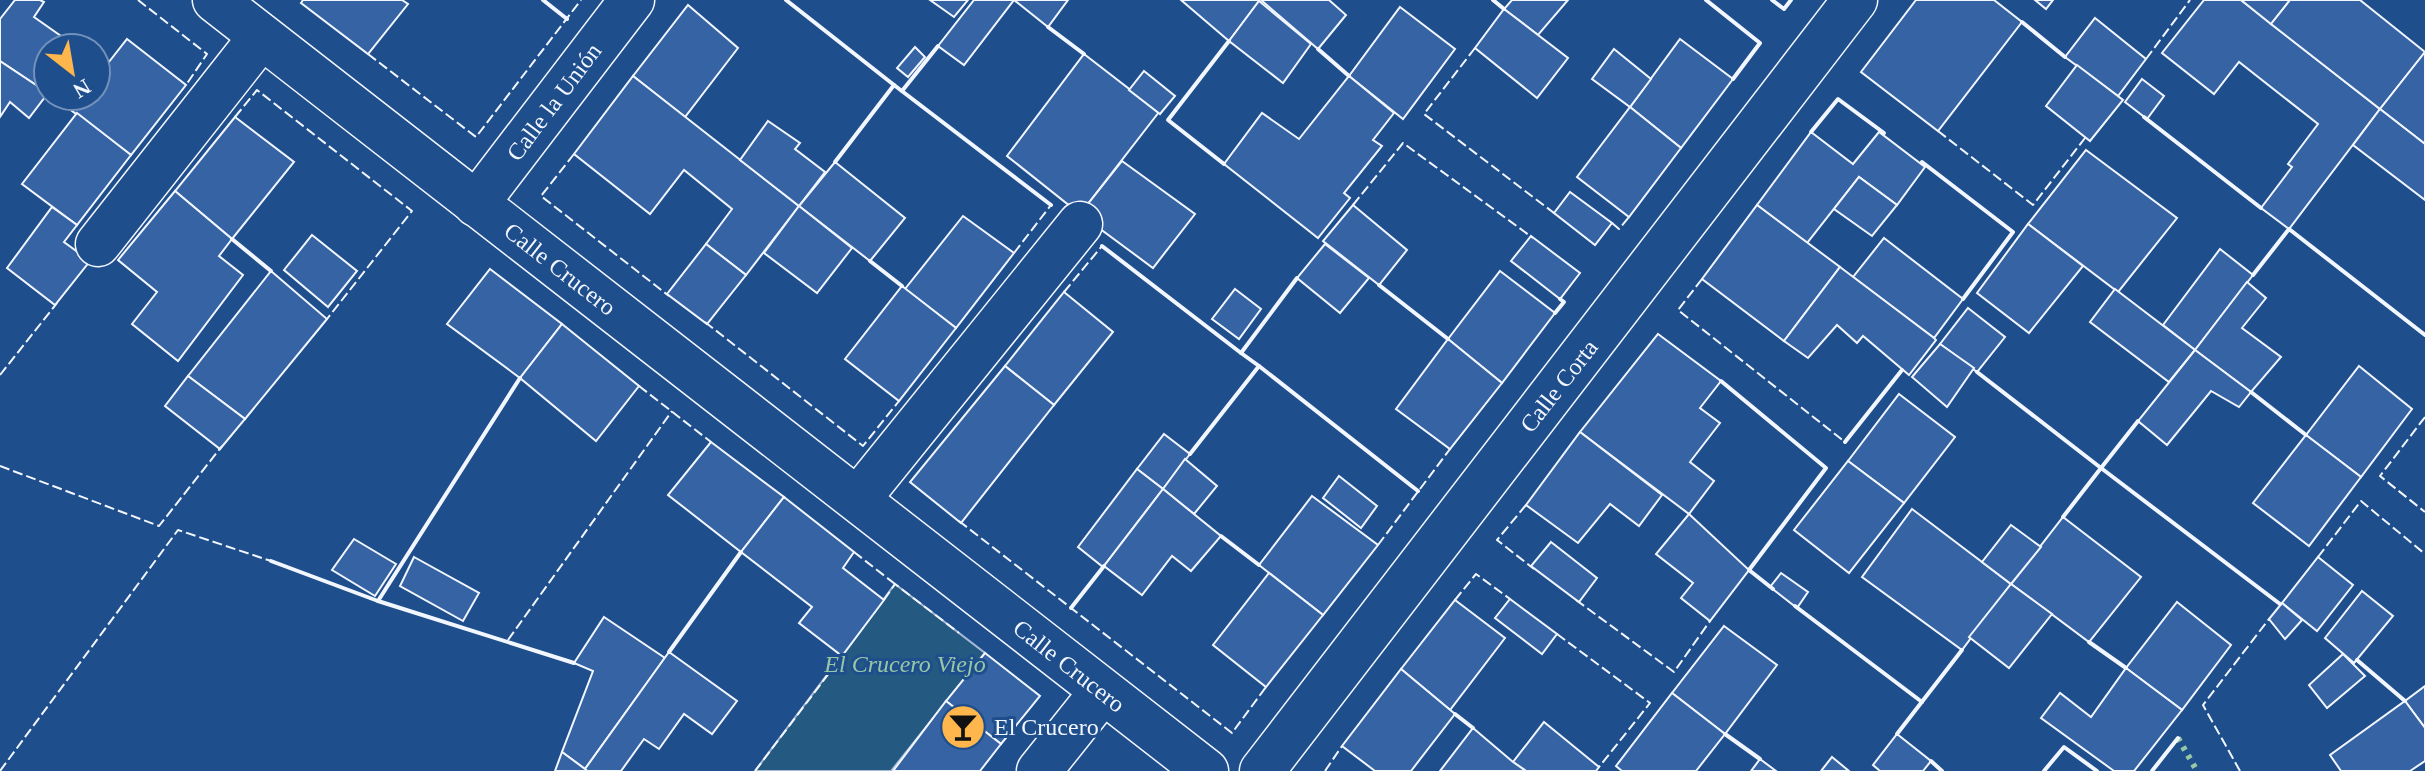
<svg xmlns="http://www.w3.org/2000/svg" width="2425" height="771" font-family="'Times New Roman',serif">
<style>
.green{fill:#245a82;stroke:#a8bbd7;stroke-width:2}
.building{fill:#3563a3;stroke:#f2f6ff;stroke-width:2}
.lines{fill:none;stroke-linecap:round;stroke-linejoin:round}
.minor-casing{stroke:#f2f6ff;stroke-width:47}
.minor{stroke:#1f4e8c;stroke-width:44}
.hedge{stroke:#97c8a6;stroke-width:6;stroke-dasharray:4 6;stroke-linecap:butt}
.fence{stroke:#f2f6ff;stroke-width:2;stroke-dasharray:10 4;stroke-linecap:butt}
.wall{stroke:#f2f6ff;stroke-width:4}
.labels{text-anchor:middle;stroke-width:6;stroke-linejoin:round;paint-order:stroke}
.street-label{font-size:24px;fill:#f2f6ff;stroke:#1f4e8c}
.park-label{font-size:24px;font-style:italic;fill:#97c8a6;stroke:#1f4e8c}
.poi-label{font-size:24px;fill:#f2f6ff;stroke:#1f4e8c;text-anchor:start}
</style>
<rect width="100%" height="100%" fill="#1f4e8c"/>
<!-- green -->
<polygon class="green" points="895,584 985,653 891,771 755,771"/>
<!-- building -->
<g class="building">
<polygon points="15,0 40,0 44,2 34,17 78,48 48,48 48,93 0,61 0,19"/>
<polygon points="303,0 402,0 408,4 368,54 301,3"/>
<polygon points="930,0 968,0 954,17"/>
<polygon points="974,0 1014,0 964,65 938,46"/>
<polygon points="1014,0 1068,0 1048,27"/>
<polygon points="1181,0 1258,0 1259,1 1229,41"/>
<polygon points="1261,0 1329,0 1346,15 1318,49"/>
<polygon points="1512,0 1568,0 1538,35 1504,9"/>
<polygon points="1916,0 1994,0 2022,22 1938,131 1861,72"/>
<polygon points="2035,0 2053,0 2046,9"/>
<polygon points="2204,0 2241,0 2380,109 2289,229 2261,208 2292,167 2288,164 2318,124 2239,62 2214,94 2162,53"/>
<polygon points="2241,0 2290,0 2271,24"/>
<polygon points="2290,0 2360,0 2425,52 2380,109 2271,24"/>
<polygon points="1259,1 1311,44 1283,83 1229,41"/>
<polygon points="688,5 738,48 685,117 633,76"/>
<polygon points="1400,7 1455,49 1403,119 1349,76"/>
<polygon points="1504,9 1568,58 1537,98 1475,48"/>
<polygon points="2095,18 2146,59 2118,96 2065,57"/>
<polygon points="127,39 186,85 131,155 52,96 96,96 96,61 105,67"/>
<polygon points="1680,39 1733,79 1681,148 1630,107"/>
<polygon points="915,47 925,57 908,77 897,68"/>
<polygon points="1614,49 1651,79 1630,107 1592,79"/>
<polygon points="2425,52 2425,144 2380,109"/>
<polygon points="1084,54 1159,112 1080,214 1007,156"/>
<polygon points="0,61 48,93 29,118 10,102 0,117"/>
<polygon points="2077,65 2123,100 2090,141 2046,106"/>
<polygon points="1144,71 1175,96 1160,114 1129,90"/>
<polygon points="633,76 799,206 746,275 706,244 732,209 684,170 650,214 574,154"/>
<polygon points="1349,76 1394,113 1373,140 1382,146 1344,193 1350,198 1318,238 1224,164 1262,113 1299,139"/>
<polygon points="2142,79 2164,96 2147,119 2125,102"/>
<polygon points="1630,107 1681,148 1629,217 1577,177"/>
<polygon points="2380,109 2425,144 2425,200 2353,145"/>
<polygon points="77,113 131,155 77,225 22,184"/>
<polygon points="235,117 294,162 232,239 175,191"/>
<polygon points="768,121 800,143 795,149 825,172 799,206 740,160"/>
<polygon points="1811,132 1853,164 1879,132 1925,167 1897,205 1859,177 1807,243 1757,205"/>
<polygon points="2086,150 2177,218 2118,292 2028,224"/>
<polygon points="1122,161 1195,214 1153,268 1080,214"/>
<polygon points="835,162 905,218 870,261 799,206"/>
<polygon points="1859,177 1897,205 1872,236 1834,209"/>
<polygon points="175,191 232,239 219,256 243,275 178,361 132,324 157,292 118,260"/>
<polygon points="1570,192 1612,223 1595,245 1554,213"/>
<polygon points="1353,205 1407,250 1379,285 1323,241"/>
<polygon points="1757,205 1840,267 1784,341 1702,279"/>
<polygon points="799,206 852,248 817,293 764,253"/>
<polygon points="52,207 77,225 64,242 90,261 55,305 7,268"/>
<polygon points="963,216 1014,253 956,328 905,289"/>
<polygon points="2028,224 2083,266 2029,333 1977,293"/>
<polygon points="312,235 357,271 328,307 284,270"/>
<polygon points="1531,236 1580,273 1560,299 1511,261"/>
<polygon points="1884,238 1963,299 1934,338 1853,277"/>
<polygon points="706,244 746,275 707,324 667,294"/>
<polygon points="1325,244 1369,278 1340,313 1297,278"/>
<polygon points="2220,249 2253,275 2195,350 2163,325"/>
<polygon points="1840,267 1934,338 1936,340 1909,375 1863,336 1857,343 1837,325 1808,358 1784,341"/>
<polygon points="490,269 562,324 520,378 447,324"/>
<polygon points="271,271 327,319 245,419 188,376"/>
<polygon points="1500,271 1555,313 1502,383 1448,339"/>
<polygon points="2247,282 2266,298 2242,328 2281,357 2251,392 2195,350"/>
<polygon points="902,286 956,328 899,401 845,359"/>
<polygon points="1235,289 1261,309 1239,339 1212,319"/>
<polygon points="2115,289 2195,350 2169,382 2090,322"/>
<polygon points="1064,292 1113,332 1054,405 1005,366"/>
<polygon points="1968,308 2005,337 1977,372 1940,344"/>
<polygon points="562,324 639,386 596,441 520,378"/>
<polygon points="1658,334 1721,381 1700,408 1720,423 1690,462 1714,481 1689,514 1580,432"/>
<polygon points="1448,339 1502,383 1450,449 1396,409"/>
<polygon points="1940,344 1974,368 1947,407 1912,377"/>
<polygon points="2195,350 2251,392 2239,407 2211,391 2167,445 2138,421"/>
<polygon points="1005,366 1054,405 961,523 910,482"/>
<polygon points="2359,366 2412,409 2361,477 2306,435"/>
<polygon points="188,376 245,419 220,449 165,406"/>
<polygon points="1899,394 1955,437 1904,503 1848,461"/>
<polygon points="1580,432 1662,495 1639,526 1610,504 1578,543 1526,505"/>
<polygon points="1164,434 1190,454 1163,489 1137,469"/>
<polygon points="2306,435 2361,477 2309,546 2253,503"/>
<polygon points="711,442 784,497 741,552 668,495"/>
<polygon points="1185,459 1217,486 1194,514 1163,489"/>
<polygon points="1848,461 1904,503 1849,573 1794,530"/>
<polygon points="1137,469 1163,489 1103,567 1078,547"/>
<polygon points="1339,476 1377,506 1361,528 1323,498"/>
<polygon points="1163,489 1221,536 1191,571 1172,556 1142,595 1104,566"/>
<polygon points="1312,496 1378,545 1323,615 1259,565"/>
<polygon points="784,497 854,552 843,568 884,600 842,656 799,623 812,607 741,552"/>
<polygon points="1912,509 2011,584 1962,650 1862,577"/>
<polygon points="1689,514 1749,570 1710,621 1681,598 1693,583 1656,554"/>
<polygon points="2063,517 2141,577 2089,642 2011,584"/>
<polygon points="2011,525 2041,547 2011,584 1982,562"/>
<polygon points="354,539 396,564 375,596 332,570"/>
<polygon points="1551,542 1597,578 1579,602 1531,566"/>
<polygon points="414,557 479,593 463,621 400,586"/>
<polygon points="2318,557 2353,585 2317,631 2282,603"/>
<polygon points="1269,573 1323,615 1266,687 1213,645"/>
<polygon points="1781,573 1808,592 1797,608 1770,587"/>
<polygon points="2011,584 2052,614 2009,668 1969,637"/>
<polygon points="2362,591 2393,616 2354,663 2325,638"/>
<polygon points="1510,599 1557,634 1542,654 1495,618"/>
<polygon points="1455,600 1505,638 1450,710 1401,669"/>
<polygon points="2177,602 2231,645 2182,710 2126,668"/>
<polygon points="2282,603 2302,620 2285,639 2269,619"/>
<polygon points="604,617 665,658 585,769 562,752 593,671 574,663"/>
<polygon points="1724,626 1777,665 1725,734 1672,693"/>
<polygon points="669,652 737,701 712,734 684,714 659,749 644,739 621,771 587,771 585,769"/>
<polygon points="985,653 1040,696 1001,744 946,701"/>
<polygon points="2343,654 2365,676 2327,708 2309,685"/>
<polygon points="2126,668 2182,710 2134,771 2114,771 2041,718 2060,693 2091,717"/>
<polygon points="1401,669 1455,714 1411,771 1375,771 1342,746"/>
<polygon points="2425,686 2425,728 2405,701"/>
<polygon points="1672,693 1725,734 1696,771 1622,771 1616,766"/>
<polygon points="946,701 1001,744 980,771 893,771"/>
<polygon points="2405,701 2425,728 2425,761 2410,771 2341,771 2330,755"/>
<polygon points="1544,722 1599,767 1596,771 1526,771 1513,762"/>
<polygon points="1473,728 1513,762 1526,771 1440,771"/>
<polygon points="1897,734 1931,761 1923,771 1880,771 1873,765"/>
<polygon points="562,752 585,769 587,771 555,771"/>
<polygon points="1832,757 1849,771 1821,771"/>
<polygon points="1760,759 1776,771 1751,771"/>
</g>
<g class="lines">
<!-- minor casing -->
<g class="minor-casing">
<g id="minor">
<polyline points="215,0 1206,771"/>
<polyline points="476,204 632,0"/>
<polyline points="98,244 261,37"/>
<polyline points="858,499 1080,224"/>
<polyline points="1039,771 1102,692"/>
<polyline points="1262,771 1855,0"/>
</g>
</g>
<!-- minor -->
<use href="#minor" class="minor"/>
<!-- hedge -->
<polyline class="hedge" points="2178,738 2197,771"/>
<!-- fence -->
<g class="fence">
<polyline points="138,0 207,54 186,85"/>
<polyline points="1475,48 1424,114 1554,213"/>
<polyline points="368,54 476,137 581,0"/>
<polyline points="2146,59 2190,0"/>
<polyline points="235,117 257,90 412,211 327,319"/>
<polyline points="1938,131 2033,205 2085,138"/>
<polyline points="574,154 541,196 669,296"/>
<polyline points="1353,205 1403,143 1533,238"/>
<polyline points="1612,223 1619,229 1629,217"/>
<polyline points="1014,253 1051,205"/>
<polyline points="1702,279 1678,310 1845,442"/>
<polyline points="1064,292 1102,246"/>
<polyline points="705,322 863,446 899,401"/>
<polyline points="0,375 57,303"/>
<polyline points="639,386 711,442"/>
<polyline points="2425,417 2380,476 2425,512"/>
<polyline points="0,466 159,526 222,446"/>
<polyline points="1526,505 1497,540 1534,569"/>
<polyline points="959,521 1232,733 1266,687"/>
<polyline points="1378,545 1450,449"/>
<polyline points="854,552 895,584"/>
<polyline points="2318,557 2361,501 2425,554"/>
<polyline points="884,600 895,584 959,633"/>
<polyline points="1455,600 1476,574 1510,599"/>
<polyline points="1576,600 1674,672 1710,621"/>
<polyline points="1557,634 1650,703 1599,767"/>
<polyline points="508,640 672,411"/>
<polyline points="0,771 178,530 271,561"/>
<polyline points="755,771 842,656"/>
<polyline points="1325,771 1342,746"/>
<polyline points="2240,771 2203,705 2269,619"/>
</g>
<!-- wall -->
<g class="wall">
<polyline points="543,0 567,19"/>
<polyline points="786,0 894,85 835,162"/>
<polyline points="1493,0 1504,9"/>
<polyline points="1706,0 1760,43 1733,79"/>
<polyline points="1772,0 1784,9 1791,0"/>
<polyline points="2022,22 2065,57"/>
<polyline points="1048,27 1084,54"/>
<polyline points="1318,49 1349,76"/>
<polyline points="894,85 1051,205"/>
<polyline points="902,91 938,46"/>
<polyline points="2144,117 2261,208"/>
<polyline points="1811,132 1838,99 1884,133"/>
<polyline points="1922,162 2013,232 1963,299"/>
<polyline points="1224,164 1168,120 1229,41"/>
<polyline points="232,239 271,271"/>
<polyline points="1102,246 1241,353"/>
<polyline points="870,261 902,286"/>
<polyline points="2253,275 2289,229 2425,335"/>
<polyline points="1379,285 1448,339"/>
<polyline points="1555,313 1564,302 1560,299"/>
<polyline points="1259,366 1418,491"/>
<polyline points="1977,372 2101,468 2063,517"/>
<polyline points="1721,381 1826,468 1749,570 1773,589"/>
<polyline points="2251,392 2306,435"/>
<polyline points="2138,421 2101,468 2280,604"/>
<polyline points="1845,442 1902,370"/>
<polyline points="1190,454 1259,366 1241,353 1297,278"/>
<polyline points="1221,536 1259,565"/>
<polyline points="271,561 378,601 520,378"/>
<polyline points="378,601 574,663"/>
<polyline points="1795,606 1922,702"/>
<polyline points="1071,608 1104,566"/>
<polyline points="2089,642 2126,668"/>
<polyline points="669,652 741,552"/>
<polyline points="2357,660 2405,701"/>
<polyline points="1455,714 1473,728"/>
<polyline points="1725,734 1760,759"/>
<polyline points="1897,734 1962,650"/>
<polyline points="1931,761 1942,771"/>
<polyline points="2044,771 2064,747 2097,771"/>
<polyline points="2152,771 2178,738"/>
</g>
</g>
<!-- icons -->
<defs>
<g id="bar-disc" transform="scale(2.3)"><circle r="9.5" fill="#ffb74d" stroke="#1f4e8c"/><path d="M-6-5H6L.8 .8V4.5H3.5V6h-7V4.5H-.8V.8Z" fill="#111"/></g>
</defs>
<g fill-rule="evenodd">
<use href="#bar-disc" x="963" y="727"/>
</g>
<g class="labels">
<!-- street labels -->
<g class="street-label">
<text transform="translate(554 102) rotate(-53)" y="8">Calle la Unión</text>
<text transform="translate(560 269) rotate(38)" y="8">Calle Crucero</text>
<text transform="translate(1559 386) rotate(-52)" y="8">Calle Corta</text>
<text transform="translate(1069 666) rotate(38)" y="8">Calle Crucero</text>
</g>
<!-- park labels -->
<g class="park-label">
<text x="905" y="672">El Crucero Viejo</text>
</g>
<!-- poi labels -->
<g class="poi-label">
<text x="994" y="735">El Crucero</text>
</g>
</g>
<!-- north arrow -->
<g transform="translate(72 72) rotate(149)"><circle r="38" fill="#1f4e8c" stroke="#7391ba" stroke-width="2"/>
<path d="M0-6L14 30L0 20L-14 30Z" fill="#ffb74d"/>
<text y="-12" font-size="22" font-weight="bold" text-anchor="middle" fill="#f2f6ff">N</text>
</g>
</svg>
